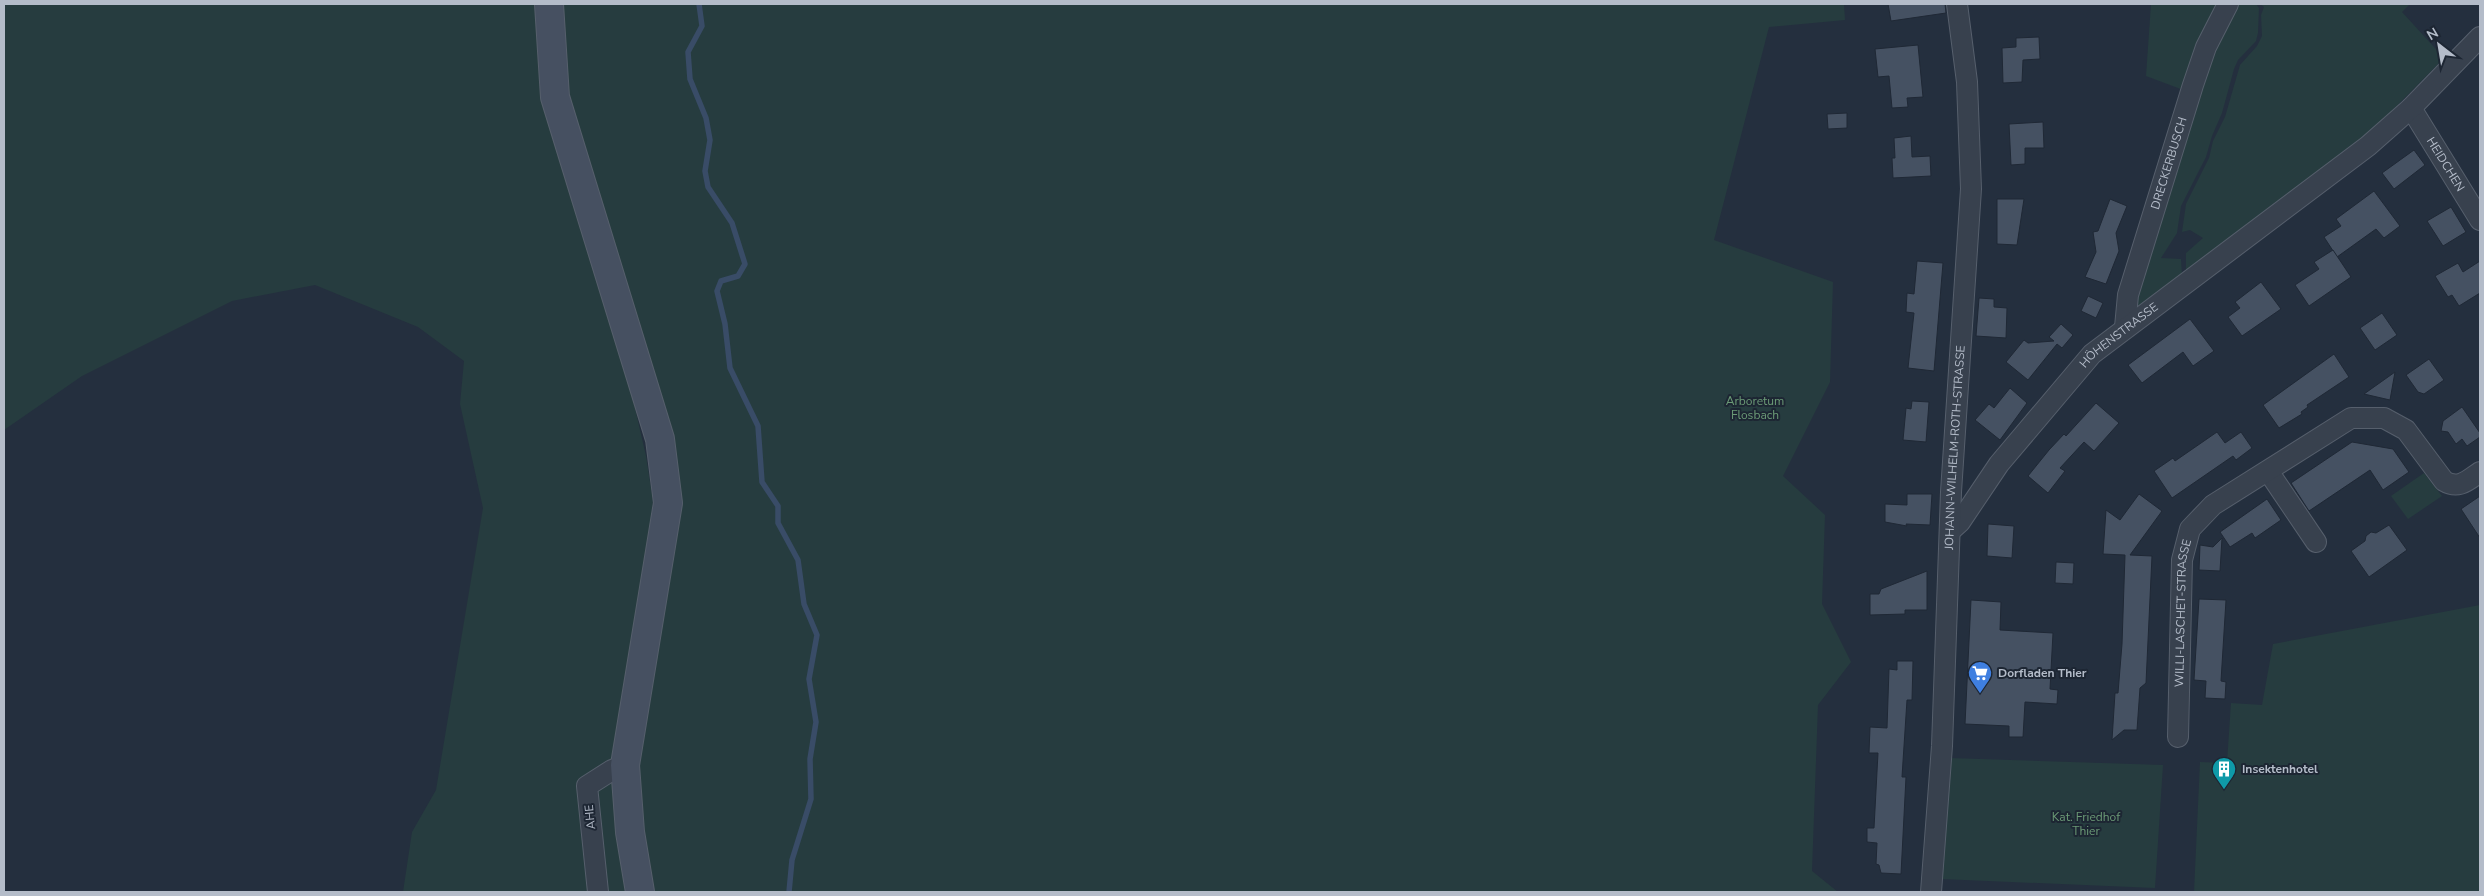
<svg xmlns="http://www.w3.org/2000/svg" width="2484" height="896" font-family="'Nunito Sans',sans-serif">
<style>
.green{fill:#263c3f}
.lines{fill:none;stroke-linecap:round;stroke-linejoin:round}
.stream{stroke:#394c67;stroke-width:5.5}
.building{fill:#455162;stroke:#1f2835}
.minor-casing{stroke:#565f6c;stroke-width:22}
.secondary-casing{stroke:#565f6c;stroke-width:30}
.minor{stroke:#38414e;stroke-width:20}
.secondary{stroke:#465061;stroke-width:28}
.labels{text-anchor:middle;stroke-width:4;stroke-linejoin:round;paint-order:stroke}
.street-label{font-size:12px;fill:#b4bcc9;stroke:#1d2633}
.park-label{font-size:12px;fill:#6b9a76;stroke:#1d2633}
.poi-label{font-size:12px;font-weight:bold;fill:#b4bcc9;stroke:#1d2633;text-anchor:start}
</style>
<rect width="100%" height="100%" fill="#242f3e"/>
<!-- green -->
<g class="green">
<polygon points="4,4 540,4 542,99 632,395 646,456 653,501 623,764 587,784 594,892 403,892 412,832 436,790 483,508 460,404 464,361 418,327 315,285 232,301 82,376 4,430"/>
<polygon points="555,4 1844,4 1845,20 1769,27 1714,240 1833,282 1830,382 1783,476 1825,515 1822,604 1851,662 1818,705 1812,871 1838,892 643,892 629,766 673,502 562,97"/>
<polygon points="2151,4 2222,4 2186,91 2146,76"/>
<polygon points="2234,4 2256,4 2259,8 2258,33 2256,41 2238,60 2234,69 2222,113 2212,136 2206,157 2181,206 2177,233 2161,258 2181,259 2182,275 2138,308 2135,303 2206,60"/>
<polygon points="2260,4 2410,4 2402,12 2444,58 2364,139 2186,272 2186,253 2203,238 2190,230 2182,232 2186,204 2209,158 2213,141 2225,117 2240,65 2257,46 2262,36 2261,15 2264,7"/>
<polygon points="2424,473 2442,496 2408,519 2391,496"/>
<polygon points="2480,605 2480,892 2194,892 2200,762 2227,763 2231,703 2262,705 2273,644"/>
<polygon points="1949,758 2163,765 2155,888 1941,879"/>
<polygon points="612,774 636,892 601,892 590,788"/>
</g>
<g class="lines">
<!-- stream -->
<polyline class="stream" points="699,4 702,26 688,52 690,79 706,118 710,140 705,171 708,187 732,223 745,264 738,276 721,281 717,291 725,324 730,368 758,426 762,482 778,506 778,523 798,560 804,604 817,635 809,679 816,722 810,759 811,799 792,860 789,892"/>
</g>
<!-- building -->
<g class="building">
<polygon points="1888,4 1945,4 1946,13 1891,21"/>
<polygon points="2039,37 2040,59 2023,60 2022,82 2003,83 2002,48 2016,47 2016,38"/>
<polygon points="1918,45 1923,97 1907,98 1908,107 1892,108 1889,76 1878,77 1875,49"/>
<polygon points="1847,113 1847,128 1828,129 1827,114"/>
<polygon points="2043,122 2044,148 2025,148 2025,164 2011,165 2009,124"/>
<polygon points="1911,136 1912,157 1930,156 1931,176 1893,178 1892,158 1895,158 1894,138"/>
<polygon points="2414,150 2425,165 2394,189 2382,173"/>
<polygon points="2374,191 2400,226 2384,238 2376,229 2337,257 2324,237 2341,226 2336,219"/>
<polygon points="1997,199 2024,199 2017,245 1997,244"/>
<polygon points="2110,199 2127,206 2116,233 2119,251 2106,284 2085,277 2096,252 2093,232 2098,231"/>
<polygon points="2451,207 2466,232 2443,246 2427,221"/>
<polygon points="2333,250 2351,277 2309,306 2295,285 2319,269 2314,262"/>
<polygon points="1917,261 1943,263 1934,371 1908,368 1914,313 1906,312 1907,293 1914,294"/>
<polygon points="2480,261 2480,293 2459,306 2452,295 2448,297 2435,276 2458,263 2463,272"/>
<polygon points="2261,282 2281,309 2242,336 2228,317 2240,308 2235,302"/>
<polygon points="2088,296 2103,303 2096,318 2081,311"/>
<polygon points="1979,298 1994,299 1994,307 2007,308 2006,338 1976,336"/>
<polygon points="2382,313 2397,335 2375,350 2360,328"/>
<polygon points="2190,319 2214,351 2193,366 2183,352 2142,383 2128,365"/>
<polygon points="2061,324 2073,335 2062,348 2057,344 2028,380 2006,362 2024,340 2028,343 2054,341 2049,337"/>
<polygon points="2334,354 2349,377 2307,405 2308,407 2301,412 2302,414 2279,428 2263,405"/>
<polygon points="2429,359 2444,380 2424,394 2418,392 2406,375"/>
<polygon points="2395,372 2390,400 2364,394"/>
<polygon points="2010,388 2027,403 2000,440 1975,420 1989,404 1994,408"/>
<polygon points="1912,401 1929,402 1926,442 1903,440 1906,408 1911,409"/>
<polygon points="2096,403 2119,423 2094,451 2084,442 2060,468 2065,471 2048,493 2028,476 2049,450 2064,434 2066,436"/>
<polygon points="2462,407 2480,433 2480,437 2467,446 2462,439 2456,444 2448,432 2441,431 2443,421"/>
<polygon points="2217,432 2225,443 2241,432 2252,448 2236,460 2233,456 2172,498 2154,471 2173,458 2175,461"/>
<polygon points="2352,442 2393,449 2409,472 2383,490 2370,470 2309,511 2291,483"/>
<polygon points="1907,494 1932,494 1930,525 1906,524 1907,526 1885,522 1885,504 1907,505"/>
<polygon points="2139,494 2162,511 2130,555 2152,556 2146,683 2140,688 2137,730 2124,730 2112,740 2115,693 2118,693 2122,644 2125,555 2103,554 2106,510 2120,520"/>
<polygon points="2480,496 2480,538 2461,509"/>
<polygon points="2267,499 2281,520 2255,538 2252,533 2230,547 2220,532"/>
<polygon points="1988,524 2014,526 2012,558 1987,556"/>
<polygon points="2389,525 2407,550 2369,577 2351,551 2365,541 2366,536 2371,532 2376,533"/>
<polygon points="2222,538 2220,571 2199,570 2200,545 2213,547"/>
<polygon points="2056,562 2074,563 2073,584 2055,583"/>
<polygon points="1927,571 1927,610 1905,610 1905,614 1870,615 1870,594 1879,594 1881,589"/>
<polygon points="2199,599 2226,600 2221,681 2226,682 2225,699 2205,698 2206,681 2194,680"/>
<polygon points="1971,600 2001,602 2000,630 2053,633 2050,689 2058,690 2057,704 2025,702 2023,737 2009,737 2009,726 1965,724"/>
<polygon points="1897,661 1913,661 1912,700 1907,700 1902,777 1906,777 1901,874 1881,873 1879,865 1876,864 1877,843 1867,842 1867,828 1874,828 1878,753 1869,753 1870,727 1887,728 1889,669 1897,670"/>
</g>
<g class="lines">
<!-- minor casing -->
<g class="minor-casing">
<g id="minor">
<path id="s1" d="M2411,108l69,112"/>
<path id="s2" d="M2125,327l3,-32 65,-210 13,-38 22,-43"/>
<polyline points="2268,471 2316,542"/>
<path id="s3" d="M1950,531l10,-9 39,-58 93,-110 276,-208 43,-38 69,-71"/>
<path id="s4" d="M2178,737l4,-177 8,-31 23,-24 138,-87h33l22,12 38,51c15,9 24,-1 36,-9"/>
<polyline points="598,892 587,786 612,770 625,765"/>
<path id="s5" d="M1931,892l11,-146 9,-254 20,-303 -4,-107 -10,-78"/>
</g>
</g>
<!-- secondary casing -->
<g class="secondary-casing">
<polyline id="secondary" points="549,4 555,97 660,439 668,503 625,765 630,832 640,892"/>
</g>
<!-- minor -->
<use href="#minor" class="minor"/>
<!-- secondary -->
<use href="#secondary" class="secondary"/>
</g>
<!-- icons -->
<defs>
<g id="supermarket-pin" transform="scale(1.25)"><path d="M0 17L-7.5 6A9.5 9.5 0 1 1 7.5 6Z" fill="#3f7fe0" stroke="#1d2633"/><path d="M-6-5.5h2.5l.6 2H6L4.5 2H-2.5L-4.4-4H-6ZM-1.5 3.2a1.3 1.3 0 1 0 .1 0ZM3 3.2a1.3 1.3 0 1 0 .1 0Z" fill="#fff"/></g>
<g id="building-pin" transform="scale(1.25)"><path d="M0 17L-7.5 6A9.5 9.5 0 1 1 7.5 6Z" fill="#0f9aa8" stroke="#1d2633"/><path d="M-4-6H4V6H1V3H-1V6H-4ZM-2.5-4.3h1.7v1.8h-1.7ZM.8-4.3h1.7v1.8H.8ZM-2.5-1h1.7V.8h-1.7ZM.8-1h1.7V.8H.8Z" fill="#fff"/></g>
</defs>
<g fill-rule="evenodd">
<use href="#supermarket-pin" x="1980" y="673"/>
<use href="#building-pin" x="2224" y="769"/>
</g>
<g class="labels">
<!-- street labels -->
<g class="street-label">
<text dy="4" stroke="none"><textPath href="#s2" startOffset="170">DRECKERBUSCH</textPath></text>
<text dy="4" stroke="none"><textPath href="#s1" startOffset="66">HEIDCHEN</textPath></text>
<text dy="4" stroke="none"><textPath href="#s3" startOffset="260">HÖHENSTRASSE</textPath></text>
<text dy="4" stroke="none"><textPath href="#s5" startOffset="445">JOHANN-WILHELM-ROTH-STRASSE</textPath></text>
<text dy="4" stroke="none"><textPath href="#s4" startOffset="124">WILLI-LASCHET-STRASSE</textPath></text>
<text transform="translate(590 817) rotate(-96)" y="4">AHE</text>
</g>
<!-- park labels -->
<g class="park-label">
<text x="1755" y="405">Arboretum<tspan x="1755" dy="14">Flosbach</tspan></text>
<text x="2086" y="821">Kat. Friedhof<tspan x="2086" dy="14">Thier</tspan></text>
</g>
<!-- poi labels -->
<g class="poi-label">
<text x="1998" y="677">Dorfladen Thier</text>
<text x="2242" y="773">Insektenhotel</text>
</g>
</g>
<!-- border -->
<rect width="2484" height="896" fill="none" stroke="#b4bcc9" stroke-width="10"/>
<!-- north arrow -->
<g transform="translate(2439 45) rotate(329)" stroke="#1d2633" stroke-width="4" paint-order="stroke">
<path d="M0-4L9 19L0 12L-9 19Z" fill="#b4bcc9"/>
<text y="-8" font-size="14" font-weight="bold" text-anchor="middle" fill="#b4bcc9">N</text>
</g>
</svg>
